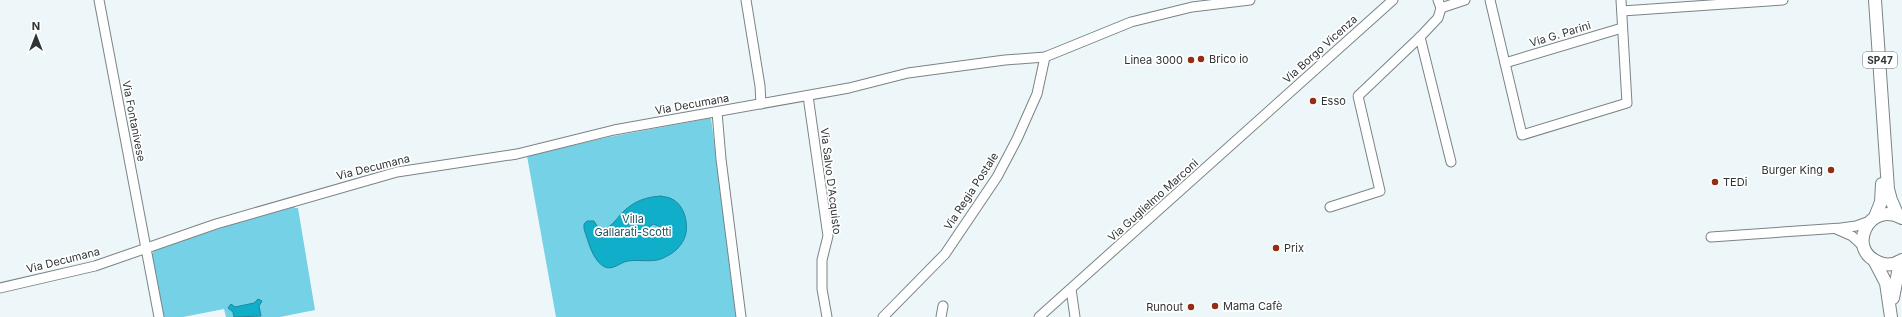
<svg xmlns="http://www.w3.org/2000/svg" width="1902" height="317" font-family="Inter,sans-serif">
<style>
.green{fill:#75d1e6}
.water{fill:#11aec9;stroke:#1a899d;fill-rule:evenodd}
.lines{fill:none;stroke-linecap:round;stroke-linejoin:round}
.minor-casing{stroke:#7b8385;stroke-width:11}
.major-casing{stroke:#7b8385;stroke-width:14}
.minor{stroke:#fff;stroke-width:9}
.major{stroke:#fff;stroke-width:12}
.poi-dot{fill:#952c14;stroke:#fff;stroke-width:1.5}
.labels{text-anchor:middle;stroke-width:3.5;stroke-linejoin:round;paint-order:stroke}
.shield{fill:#fff;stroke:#6e7172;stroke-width:1}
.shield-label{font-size:10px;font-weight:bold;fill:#303435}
.street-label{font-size:11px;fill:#303435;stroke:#fff}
.poi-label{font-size:11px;fill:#303435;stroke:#fff;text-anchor:start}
.park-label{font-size:11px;fill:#1b535e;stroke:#fff}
</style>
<rect width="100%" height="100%" fill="#edf7f9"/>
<!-- green -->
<g class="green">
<polygon points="711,118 737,317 556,317 527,156 609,137"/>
<polygon points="293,204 295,208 298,208 315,310 280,317 226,317 224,309 183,317 163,317 151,255 155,250"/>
</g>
<!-- water -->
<g class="water">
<path d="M661,196c3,1 8,1 11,3 13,6 18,28 12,40 -3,7 -10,14 -17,17 -12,8 -26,3 -39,5 -8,1 -16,11 -25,5 -11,-7 -15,-26 -19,-37v-5l3,-3h7l3,5 5,4c10,-3 15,-12 21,-18 11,-11 23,-15 38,-16zM653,224l8,3v5l-8,4 -6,-1v-6z"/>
<polygon points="258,299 262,301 259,306 261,316 234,317 233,312 228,308 231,304 235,307 254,303"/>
</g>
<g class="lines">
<!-- minor casing -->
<g class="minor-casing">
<g id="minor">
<polyline points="99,0 159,317"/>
<polyline points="746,0 760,86 761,104"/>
<polyline points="1438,0 1441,8 1465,0"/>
<polyline points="1490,0 1522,135 1627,103 1621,0"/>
<polyline points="1622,11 1783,0"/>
<polyline points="1420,37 1451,162"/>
<polyline points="1505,63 1622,28"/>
<polyline points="808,96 828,236 822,260 822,289 827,317"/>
<polyline points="717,112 721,159 741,317"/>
<polyline points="1330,207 1380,191 1358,96 1420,37 1438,18 1441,8"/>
<polyline points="1836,229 1852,236 1864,247"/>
<polyline points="1711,237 1841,228 1856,226 1870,221"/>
<polyline points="0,288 95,266 216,224 397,172 517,154 614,130 849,88 908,73 1005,60 1045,57 1131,22 1192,7 1250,0"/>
<polyline points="1071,289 1075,317"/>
<polyline points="883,317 945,254 997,177 1017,139 1037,94 1045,57"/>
<polyline points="941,317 943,306"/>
<polyline points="1039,317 1393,0"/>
</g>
</g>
<!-- major casing -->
<g class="major-casing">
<g id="major">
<polyline points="1875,0 1888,189 1891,200 1898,216"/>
<polyline points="1875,217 1881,202 1882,184"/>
<path d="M1902,218c-33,-18 -56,31 -24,44 8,4 16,3 24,-2"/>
<polyline points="1874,260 1886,283 1891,317"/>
<polyline points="1893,298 1900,262"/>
</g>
</g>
<!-- minor -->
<use href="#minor" class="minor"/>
<!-- major -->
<use href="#major" class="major"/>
</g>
<!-- markers -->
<g class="poi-dot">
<circle cx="1201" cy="59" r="4"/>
<circle cx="1191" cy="60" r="4"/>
<circle cx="1313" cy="101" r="4"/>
<circle cx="1831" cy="170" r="4"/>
<circle cx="1715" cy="182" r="4"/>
<circle cx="1276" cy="248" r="4"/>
<circle cx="1215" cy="306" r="4"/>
<circle cx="1191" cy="307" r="4"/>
</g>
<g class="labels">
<!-- shield labels -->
<rect class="shield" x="1863" y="52" width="34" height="16" rx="3"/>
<g class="shield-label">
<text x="1880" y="64">SP47</text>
</g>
<!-- street labels -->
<g class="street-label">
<text transform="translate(1560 34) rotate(-17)" y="4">Via G. Parini</text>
<text transform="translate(1320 49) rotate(-42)" y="4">Via Borgo Vicenza</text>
<text transform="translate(692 104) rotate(-10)" y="4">Via Decumana</text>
<text transform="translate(134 121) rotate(79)" y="4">Via Fontanivese</text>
<text transform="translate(373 167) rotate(-14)" y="4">Via Decumana</text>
<text transform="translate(831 181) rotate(83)" y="4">Via Salvo D'Acquisto</text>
<text transform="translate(971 191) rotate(-57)" y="4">Via Regia Postale</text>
<text transform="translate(1153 200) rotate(-42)" y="4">Via Guglielmo Marconi</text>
<text transform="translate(63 260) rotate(-14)" y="4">Via Decumana</text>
</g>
<!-- poi labels -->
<g class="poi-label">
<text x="1209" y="63">Brico io</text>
<text x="1183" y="64" text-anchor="end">Linea 3000</text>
<text x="1321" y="105">Esso</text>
<text x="1823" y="174" text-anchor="end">Burger King</text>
<text x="1723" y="186">TEDi</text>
<text x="1284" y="252">Prix</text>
<text x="1223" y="310">Mama Cafè</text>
<text x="1183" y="311" text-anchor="end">Runout</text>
</g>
<!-- park labels -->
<g class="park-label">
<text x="633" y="223">Villa<tspan x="633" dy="13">Gallarati-Scotti</tspan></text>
</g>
</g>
<!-- north arrow -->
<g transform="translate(36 36)" stroke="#ffffff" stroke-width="3" paint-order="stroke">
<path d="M0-3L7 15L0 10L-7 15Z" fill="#303435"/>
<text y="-6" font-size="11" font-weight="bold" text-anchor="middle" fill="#303435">N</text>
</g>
</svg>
